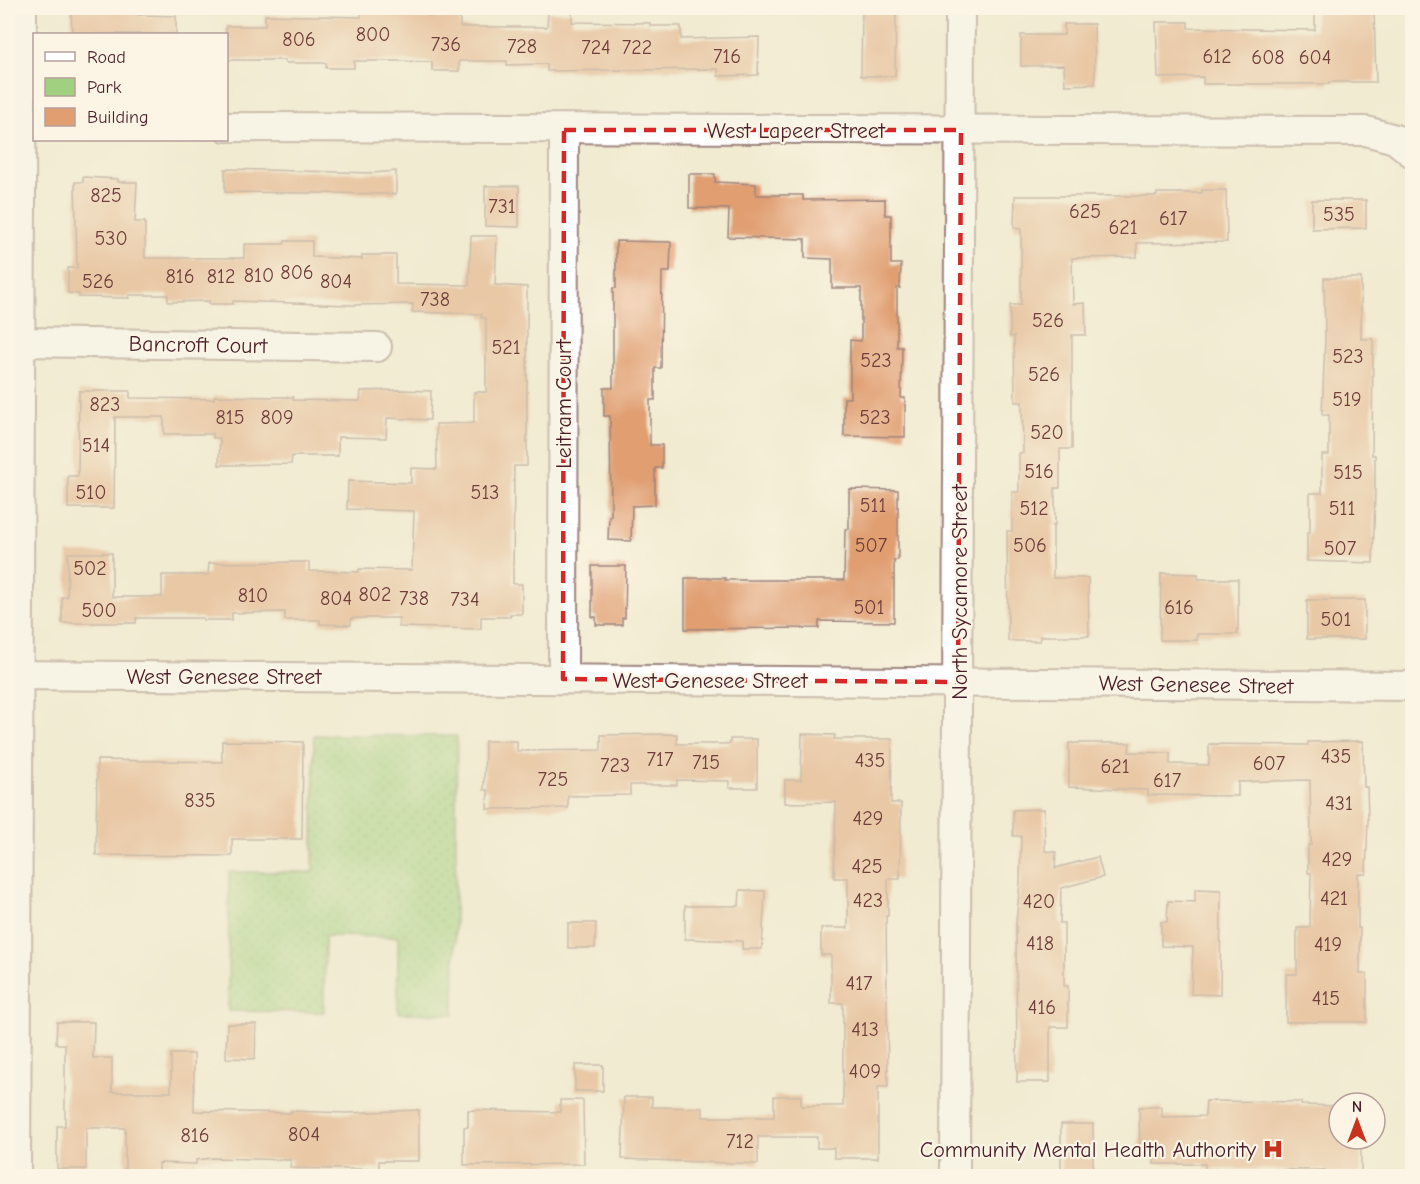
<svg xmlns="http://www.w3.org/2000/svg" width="1420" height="1184" font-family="'Comic Neue',sans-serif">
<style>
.green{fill:url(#green-dots);stroke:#767856;stroke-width:1.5}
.building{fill:#e09e71}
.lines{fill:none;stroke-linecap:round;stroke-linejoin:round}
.minor-casing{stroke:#9e857e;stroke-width:32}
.minor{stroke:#fff;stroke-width:28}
.marked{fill:none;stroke:#d62828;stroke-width:4.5;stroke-dasharray:12 8;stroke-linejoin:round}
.labels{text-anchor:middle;stroke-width:4.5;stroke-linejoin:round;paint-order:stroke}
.number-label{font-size:20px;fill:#703f3c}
.street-label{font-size:22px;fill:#4a1f2b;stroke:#fcf5e5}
.poi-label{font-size:22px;fill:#4a1f2b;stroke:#fcf5e5;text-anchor:end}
</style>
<defs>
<pattern id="green-dots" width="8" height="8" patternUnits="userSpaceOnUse" patternTransform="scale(1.5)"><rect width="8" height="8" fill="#a1d180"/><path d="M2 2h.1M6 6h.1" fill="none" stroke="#8cb36f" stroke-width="1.8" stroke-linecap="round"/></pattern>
</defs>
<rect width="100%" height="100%" fill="#fcf5e5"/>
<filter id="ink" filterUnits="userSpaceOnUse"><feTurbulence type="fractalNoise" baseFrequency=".0167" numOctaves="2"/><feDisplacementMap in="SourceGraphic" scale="12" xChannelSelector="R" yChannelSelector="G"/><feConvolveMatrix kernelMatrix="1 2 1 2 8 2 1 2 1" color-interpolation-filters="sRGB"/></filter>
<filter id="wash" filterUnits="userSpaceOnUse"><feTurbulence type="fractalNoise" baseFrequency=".008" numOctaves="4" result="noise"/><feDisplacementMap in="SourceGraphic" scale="24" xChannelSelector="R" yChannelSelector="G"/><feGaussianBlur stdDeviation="1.35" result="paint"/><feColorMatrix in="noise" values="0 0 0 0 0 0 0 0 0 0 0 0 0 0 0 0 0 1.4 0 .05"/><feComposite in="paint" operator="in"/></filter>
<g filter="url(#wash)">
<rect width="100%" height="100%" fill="#f1ebd1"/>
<!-- green -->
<polygon class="green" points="314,735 457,736 454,1014 398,1013 398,937 325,936 324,1012 228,1011 229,872 313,872"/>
<g id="blocks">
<!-- building -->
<g class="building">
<polygon points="71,8 138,8 138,15 176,16 176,34 72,34"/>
<polygon points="361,8 428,8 428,16 460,16 460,27 547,27 548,12 572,12 572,22 650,23 650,26 681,26 681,39 759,37 758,75 718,76 718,69 547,71 547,64 507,65 507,61 459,61 459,71 432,71 432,62 400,61 354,61 354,68 326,68 326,63 285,63 285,60 226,60 226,26 265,26 265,15 361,17"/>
<polygon points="862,8 896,8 895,76 861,76"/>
<polygon points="1315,8 1374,8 1376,82 1329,82 1329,84 1203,84 1203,77 1158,78 1156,22 1188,22 1188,28 1315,30"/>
<polygon points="1064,24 1094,24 1095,84 1065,85 1064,65 1021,66 1021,35 1064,35"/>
<polygon points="225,169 373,173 396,171 396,194 225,192"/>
<polygon points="689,174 715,174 715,182 756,184 756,195 803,195 803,200 885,199 885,215 891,215 891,264 901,264 900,288 897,288 897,347 902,347 901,398 905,398 905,437 844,436 844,398 850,398 850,340 861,341 861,288 832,288 832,259 805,258 805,239 728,237 729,209 689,208"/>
<polygon points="83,177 118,179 118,182 137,182 135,222 145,222 145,258 244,258 244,244 284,244 285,241 312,241 312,257 362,259 362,255 396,255 396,284 469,285 471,236 497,236 495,285 527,287 527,466 514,466 513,584 522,584 522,614 510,614 510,617 481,617 481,629 399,627 399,618 351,618 351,625 320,624 320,620 285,620 285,612 232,613 232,620 203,620 203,618 136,618 136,623 62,623 62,597 67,597 68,553 112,553 112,597 162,597 162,575 208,575 209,563 309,562 309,571 359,572 359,569 412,570 414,511 347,509 348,481 411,483 411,468 437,469 436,424 474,423 474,392 486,392 486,318 481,318 482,314 412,312 413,304 351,305 233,301 233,304 209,304 209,301 168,302 168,295 129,295 129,298 79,297 79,294 68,293 68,268 77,268 75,182 83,182"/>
<polygon points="485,186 519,186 519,227 485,226"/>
<polygon points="1202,190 1226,190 1227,242 1137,243 1137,257 1072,258 1073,304 1085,303 1086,335 1072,335 1072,449 1060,449 1060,488 1055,488 1055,525 1053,525 1053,578 1088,578 1089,636 1040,636 1040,641 1008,641 1007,531 1012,531 1012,492 1019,492 1019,453 1023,453 1022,402 1015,402 1014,336 1010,337 1010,305 1021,305 1021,229 1014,228 1015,196 1157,196 1157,193 1202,193"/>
<polygon points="1312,200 1366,200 1366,228 1312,229"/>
<polygon points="616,241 671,242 670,272 662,272 661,368 655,368 655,400 650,400 650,445 662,445 662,468 655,468 655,505 632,506 631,541 608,540 609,516 611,516 610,416 604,416 604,388 613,388 613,288 616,288"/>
<polygon points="1324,278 1361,278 1361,339 1373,339 1372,455 1375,455 1375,490 1373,563 1307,561 1307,533 1310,533 1310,493 1322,493 1322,455 1329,455 1329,415 1322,415 1325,339"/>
<polygon points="399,390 431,391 430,420 387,418 386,438 338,437 338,456 292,456 291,464 219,465 220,438 213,438 213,434 164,434 164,417 115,417 114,508 68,508 68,476 78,476 79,391 130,391 130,398 214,399 214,396 272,397 293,397 293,400 360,401 361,391"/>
<polygon points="849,489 898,490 898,560 894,560 894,622 819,621 819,628 685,629 685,578 725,578 725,580 844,580 845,529 849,529"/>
<polygon points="592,566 626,566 625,618 622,618 622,625 596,625 596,617 592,617"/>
<polygon points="1161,573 1198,574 1198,579 1238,579 1238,634 1197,634 1197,640 1160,640"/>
<rect x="1307" y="600" width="58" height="39"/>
<polygon points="677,734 677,744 730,744 730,739 757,739 757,788 729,788 729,781 677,780 677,785 630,785 630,795 568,796 568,808 487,809 488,790 484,790 485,741 517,741 517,751 601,750 601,735"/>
<polygon points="802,734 835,735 834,739 892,739 891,803 901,803 900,879 888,879 888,916 886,916 888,1087 878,1087 878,1158 834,1158 834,1148 817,1148 817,1137 758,1137 758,1164 622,1159 624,1097 652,1097 652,1107 703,1108 703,1117 774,1117 774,1096 801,1096 801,1106 843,1106 843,1003 831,1003 831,955 821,955 821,928 848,928 848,878 834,878 836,802 785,803 785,780 801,780"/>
<polygon points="222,741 303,742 302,839 232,839 232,856 96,855 97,760 222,762"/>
<polygon points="1363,741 1364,787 1367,787 1368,819 1366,874 1358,874 1358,928 1360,928 1360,974 1367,974 1367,1022 1286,1022 1286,974 1297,974 1297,928 1310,928 1311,873 1308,873 1308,845 1311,845 1310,780 1238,782 1238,796 1148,795 1148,790 1069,787 1069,743 1130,743 1129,752 1170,753 1170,764 1209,765 1209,744 1308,745 1308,742"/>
<polygon points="1044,809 1045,851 1056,852 1055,868 1098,857 1103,877 1061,888 1060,923 1064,923 1064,986 1068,986 1068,1027 1050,1027 1050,1082 1017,1082 1016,923 1020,883 1021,836 1013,836 1013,810"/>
<polygon points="1195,889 1221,890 1220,995 1191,994 1193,947 1161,946 1161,922 1167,922 1168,901 1195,902"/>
<polygon points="740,890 765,891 762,949 742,949 742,941 685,939 685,906 739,906"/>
<polygon points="568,923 596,923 595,948 568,948"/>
<polygon points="57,1022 94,1022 93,1058 112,1058 112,1092 171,1092 171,1054 194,1054 194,1111 291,1113 291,1111 346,1113 419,1110 419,1161 379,1161 379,1169 337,1169 290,1168 291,1160 213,1158 196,1160 196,1164 159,1163 159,1172 125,1172 125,1128 86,1128 86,1169 57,1169 57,1126 65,1126 65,1044 56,1044"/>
<polygon points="227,1024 256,1024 255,1059 226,1058"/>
<rect x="575" y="1065" width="28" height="26"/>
<polygon points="560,1100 583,1100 584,1164 464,1165 464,1127 468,1127 468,1110 560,1112"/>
<polygon points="1206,1101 1301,1102 1301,1105 1339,1106 1339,1139 1361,1139 1361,1174 1325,1174 1325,1170 1205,1169 1205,1164 1154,1164 1154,1151 1140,1151 1139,1107 1162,1107 1162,1117 1205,1116"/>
<rect x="1061" y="1124" width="32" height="52"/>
</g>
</g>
</g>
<g filter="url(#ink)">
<use href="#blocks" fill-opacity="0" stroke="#9e857e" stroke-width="1.5"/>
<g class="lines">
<!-- minor casing -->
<g class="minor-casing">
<g id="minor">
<polyline points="226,127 1366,131 1395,139 1412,153"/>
<polyline points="19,342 377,347"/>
<polyline points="8,675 1412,686"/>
<polyline points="563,679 564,130"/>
<polyline points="16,1176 22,8"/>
<polyline points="955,1176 960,8"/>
</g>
</g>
<!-- minor -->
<use href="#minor" class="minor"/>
</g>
</g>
<!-- marked area -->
<path d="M0 0H1420V1184H0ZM564,130h397l-3,552 -395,-3z" fill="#f1ebd1" fill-opacity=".55" fill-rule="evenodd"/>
<path class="marked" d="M564,130h397l-3,552 -395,-3z"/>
<!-- icons -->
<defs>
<g id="hospital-bare" transform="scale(1.62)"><path d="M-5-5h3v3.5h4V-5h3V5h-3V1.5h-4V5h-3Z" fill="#c8321e" stroke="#fcf5e5" stroke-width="2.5" paint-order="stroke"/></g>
</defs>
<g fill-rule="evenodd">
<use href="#hospital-bare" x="1273" y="1149"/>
</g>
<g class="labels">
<!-- number labels -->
<g class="number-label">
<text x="373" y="41">800</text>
<text x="299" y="46">806</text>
<text x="446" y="51">736</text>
<text x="522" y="53">728</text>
<text x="596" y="54">724</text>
<text x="637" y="54">722</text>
<text x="727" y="63">716</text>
<text x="1217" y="63">612</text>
<text x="1268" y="64">608</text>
<text x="1315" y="64">604</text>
<text x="106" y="202">825</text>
<text x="502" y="213">731</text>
<text x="1085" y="218">625</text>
<text x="1339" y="221">535</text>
<text x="1173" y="225">617</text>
<text x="1123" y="234">621</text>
<text x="111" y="245">530</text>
<text x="297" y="279">806</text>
<text x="259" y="282">810</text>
<text x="180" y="283">816</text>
<text x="221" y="283">812</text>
<text x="98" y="288">526</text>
<text x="336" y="288">804</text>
<text x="435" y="306">738</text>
<text x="1048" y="327">526</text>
<text x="506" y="354">521</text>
<text x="1348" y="363">523</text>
<text x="876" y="367">523</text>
<text x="1044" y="381">526</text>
<text x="1347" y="406">519</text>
<text x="105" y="411">823</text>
<text x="230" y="424">815</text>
<text x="277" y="424">809</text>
<text x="875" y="424">523</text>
<text x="1047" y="439">520</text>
<text x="96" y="452">514</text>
<text x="1039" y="478">516</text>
<text x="1348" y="479">515</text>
<text x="91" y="499">510</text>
<text x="485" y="499">513</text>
<text x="873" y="512">511</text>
<text x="1034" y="515">512</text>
<text x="1342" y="515">511</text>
<text x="871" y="552">507</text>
<text x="1030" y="552">506</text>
<text x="1340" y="555">507</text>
<text x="90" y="575">502</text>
<text x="375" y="601">802</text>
<text x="253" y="602">810</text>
<text x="336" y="605">804</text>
<text x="414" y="605">738</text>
<text x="465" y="606">734</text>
<text x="869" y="614">501</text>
<text x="1179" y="614">616</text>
<text x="99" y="617">500</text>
<text x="1336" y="626">501</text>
<text x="1336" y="763">435</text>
<text x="660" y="766">717</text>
<text x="870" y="767">435</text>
<text x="706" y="769">715</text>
<text x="1269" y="770">607</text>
<text x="615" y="772">723</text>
<text x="1115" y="773">621</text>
<text x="553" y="786">725</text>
<text x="1167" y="787">617</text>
<text x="200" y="807">835</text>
<text x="1339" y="810">431</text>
<text x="868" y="825">429</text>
<text x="1337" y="866">429</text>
<text x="867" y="873">425</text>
<text x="1334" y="905">421</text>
<text x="868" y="907">423</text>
<text x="1039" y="908">420</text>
<text x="1040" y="950">418</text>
<text x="1328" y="951">419</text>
<text x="859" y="990">417</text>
<text x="1326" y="1005">415</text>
<text x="1042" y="1014">416</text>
<text x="865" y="1036">413</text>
<text x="865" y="1078">409</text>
<text x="304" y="1141">804</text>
<text x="195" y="1142">816</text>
<text x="740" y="1148">712</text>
</g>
<!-- street labels -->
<g class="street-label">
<text x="796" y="138">West Lapeer Street</text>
<text transform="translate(198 344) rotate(1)" y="8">Bancroft Court</text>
<text transform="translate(563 404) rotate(-90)" y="8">Leitram Court</text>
<text transform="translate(959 592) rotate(-90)" y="8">North Sycamore Street</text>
<text x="224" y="684">West Genesee Street</text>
<text x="710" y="688">West Genesee Street</text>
<text transform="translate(1196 684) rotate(1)" y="8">West Genesee Street</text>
</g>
<!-- poi labels -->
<g class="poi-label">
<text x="1256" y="1157">Community Mental Health Authority</text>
</g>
</g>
<!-- margin -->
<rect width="1420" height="1184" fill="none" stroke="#fcf5e5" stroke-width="30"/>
<!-- legend -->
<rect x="33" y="33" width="195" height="108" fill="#fcf5e5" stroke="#b59f9b" stroke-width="1.5"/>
<rect x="45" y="52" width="30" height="9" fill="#ffffff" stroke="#b59f9b" stroke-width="1.5"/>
<text x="87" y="63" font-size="18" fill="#4a1f2b">Road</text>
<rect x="45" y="78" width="30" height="18" fill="#a1d180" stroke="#b59f9b" stroke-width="1.5"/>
<text x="87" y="93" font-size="18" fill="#4a1f2b">Park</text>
<rect x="45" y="108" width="30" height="18" fill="#e09e71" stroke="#b59f9b" stroke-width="1.5"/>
<text x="87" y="123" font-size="18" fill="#4a1f2b">Building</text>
<!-- north arrow -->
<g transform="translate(1357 1121)"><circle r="28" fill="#fcf5e5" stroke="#b59f9b" stroke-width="1.5"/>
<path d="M0-4.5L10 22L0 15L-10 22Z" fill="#c8321e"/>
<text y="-9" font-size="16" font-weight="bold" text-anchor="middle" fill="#4a1f2b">N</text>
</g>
</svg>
